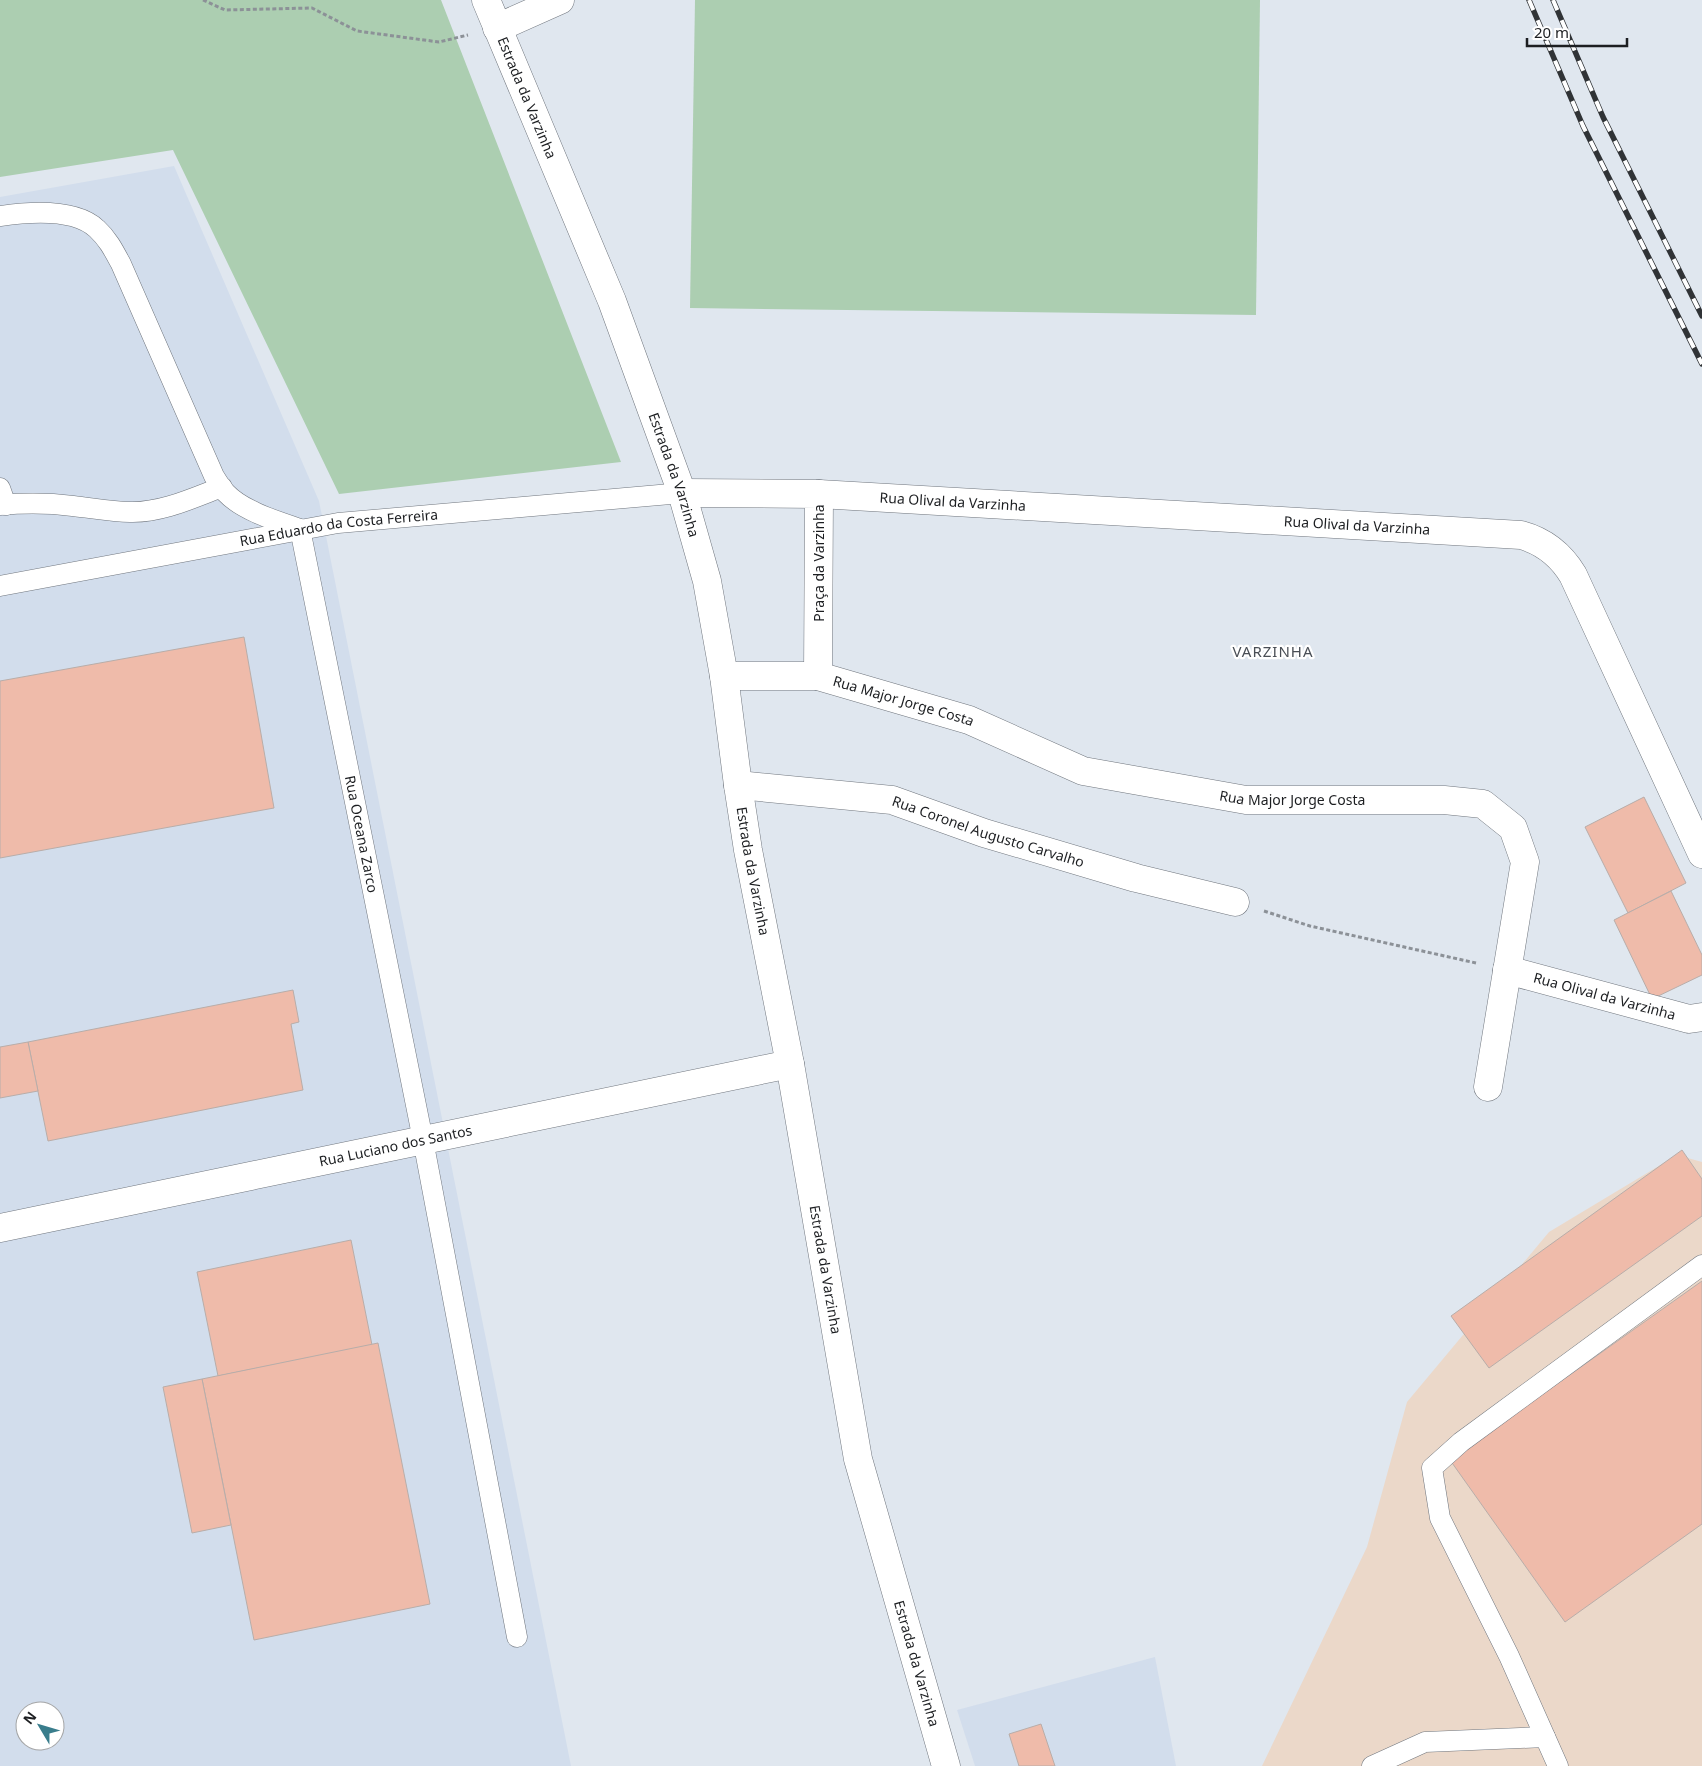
<svg xmlns="http://www.w3.org/2000/svg" width="1702" height="1766" font-family="'Noto Sans',sans-serif">
<style>
.built{fill:#d2ddec;fill-rule:evenodd}
.industrial{fill:#ebd8c9}
.green{fill:#acceb1}
.building{fill:#efbbaa;stroke:#b8ada9}
.lines{fill:none;stroke-linecap:round;stroke-linejoin:round}
.service-casing{stroke:#70767e;stroke-width:21}
.minor-casing{stroke:#70767e;stroke-width:29}
.path{stroke:#8c9197;stroke-width:3;stroke-dasharray:4 2.5;stroke-linecap:butt}
.service{stroke:#fff;stroke-width:20}
.minor{stroke:#fff;stroke-width:28}
.rail-casing{stroke:#303336;stroke-width:5.5}
.rail{stroke:#fff;stroke-width:4;stroke-dasharray:11;stroke-linecap:butt}
.labels{text-anchor:middle;stroke-width:4.5;stroke-linejoin:round;paint-order:stroke}
.street-label{font-size:14px;fill:#1c1e21;stroke:#fff}
.neighbourhood-label{font-size:15px;letter-spacing:1px;fill:#494e55;stroke:#fff}
</style>
<rect width="100%" height="100%" fill="#e0e7ef"/>
<!-- built -->
<g class="built">
<path d="M174,166l145,335 252,1265h-571v-1569zM25,1711h30v30h-30z"/>
<polygon points="1155,1657 1176,1766 975,1766 957,1710"/>
</g>
<!-- industrial -->
<polygon class="industrial" points="1677,1155 1702,1162 1702,1766 1262,1766 1367,1547 1407,1402 1549,1232"/>
<!-- green -->
<g class="green">
<polygon points="0,0 441,0 621,462 339,494 173,150 0,177"/>
<polygon points="695,0 1260,0 1256,315 690,308"/>
</g>
<!-- building -->
<g class="building">
<polygon points="244,637 274,808 0,858 0,681"/>
<polygon points="1644,797 1686,883 1628,913 1585,827"/>
<polygon points="1671,891 1702,955 1702,975 1652,999 1614,920"/>
<polygon points="293,990 299,1022 291,1024 303,1090 48,1141 28,1042"/>
<polygon points="28,1042 38,1091 0,1098 0,1047"/>
<polygon points="1682,1150 1702,1179 1702,1216 1489,1368 1451,1316"/>
<polygon points="351,1240 372,1345 218,1376 197,1272"/>
<polygon points="1702,1281 1702,1524 1565,1622 1450,1460"/>
<polygon points="378,1343 430,1604 254,1640 202,1379"/>
<polygon points="202,1379 231,1525 192,1533 163,1387"/>
<polygon points="1041,1724 1055,1766 1019,1766 1009,1734"/>
</g>
<g class="lines">
<!-- service casing -->
<g class="service-casing">
<g id="service">
<path id="s1" d="M0,216c28,-4 75,-8 97,13 11,10 17,22 24,35l93,212c4,6 7,12 12,17 17,18 51,28 74,36l123,611 94,497"/>
<polyline points="0,488 6,505"/>
<path d="M0,505c24,-2 49,-2 73,1 19,2 38,6 57,6 31,1 63,-14 92,-25"/>
<path id="s2" d="M0,586l338,-63 344,-30"/>
<polyline points="1372,1766 1425,1742 1545,1737"/>
<polyline points="1558,1766 1509,1656 1440,1518 1432,1468 1461,1442 1702,1265"/>
</g>
</g>
<!-- minor casing -->
<g class="minor-casing">
<g id="minor">
<path id="s3" d="M486,0l126,301 70,192 25,88 17,95 14,109 10,65 42,214 68,395 88,307"/>
<polyline points="497,28 560,0"/>
<polyline points="682,493 819,494 818,676 724,676"/>
<path id="s4" d="M819,494l702,41c22,6 40,20 52,40l129,279"/>
<path id="s5" d="M818,676l151,44 114,51 163,29h198l39,4 30,24 12,34 -37,225"/>
<path id="s6" d="M738,785l154,15 92,33 152,45 99,24"/>
<path id="s7" d="M1507,970l182,49 13,-2"/>
<path id="s8" d="M0,1228l790,-164"/>
</g>
</g>
<!-- path -->
<g class="path">
<polyline points="203,0 225,10 312,8 357,31 439,42 468,35"/>
<polyline points="1264,911 1310,926 1476,963"/>
</g>
<!-- service -->
<use href="#service" class="service"/>
<!-- minor -->
<use href="#minor" class="minor"/>
<!-- rail casing -->
<g class="rail-casing">
<g id="rail">
<polyline points="1529,0 1583,126 1702,364"/>
<polyline points="1553,0 1603,117 1702,316"/>
</g>
</g>
<!-- rail -->
<use href="#rail" class="rail"/>
</g>
<g class="labels">
<!-- street labels -->
<g class="street-label">
<text dy="5" stroke="none"><textPath href="#s3" startOffset="106">Estrada da Varzinha</textPath></text>
<text dy="5" stroke="none"><textPath href="#s3" startOffset="511">Estrada da Varzinha</textPath></text>
<text dy="5" stroke="none"><textPath href="#s4" startOffset="134">Rua Olival da Varzinha</textPath></text>
<text dy="5" stroke="none"><textPath href="#s4" startOffset="539">Rua Olival da Varzinha</textPath></text>
<text dy="5" stroke="none"><textPath href="#s2" startOffset="344">Rua Eduardo da Costa Ferreira</textPath></text>
<text transform="translate(819 563) rotate(-90)" y="5">Praça da Varzinha</text>
<text dy="5" stroke="none"><textPath href="#s5" startOffset="89">Rua Major Jorge Costa</textPath></text>
<text dy="5" stroke="none"><textPath href="#s5" startOffset="494">Rua Major Jorge Costa</textPath></text>
<text dy="5" stroke="none"><textPath href="#s6" startOffset="256">Rua Coronel Augusto Carvalho</textPath></text>
<text dy="5" stroke="none"><textPath href="#s1" startOffset="790">Rua Oceana Zarco</textPath></text>
<text dy="5" stroke="none"><textPath href="#s3" startOffset="916">Estrada da Varzinha</textPath></text>
<text dy="5" stroke="none"><textPath href="#s7" startOffset="101">Rua Olival da Varzinha</textPath></text>
<text dy="5" stroke="none"><textPath href="#s8" startOffset="404">Rua Luciano dos Santos</textPath></text>
<text dy="5" stroke="none"><textPath href="#s3" startOffset="1321">Estrada da Varzinha</textPath></text>
<text dy="5" stroke="none"><textPath href="#s3" startOffset="1726">Estrada da Varzinha</textPath></text>
</g>
<!-- neighbourhood labels -->
<g class="neighbourhood-label">
<text x="1273" y="657">VARZINHA</text>
</g>
</g>
<!-- north arrow -->
<g transform="translate(40 1726) rotate(308)"><circle r="24" fill="#ffffff" stroke="#a4a5a6"/>
<path d="M0-4L9 19L0 12L-9 19Z" fill="#397d8c"/>
<text y="-8" font-size="14" font-weight="bold" text-anchor="middle" fill="#1c1e21">N</text>
</g>
<!-- scale -->
<path d="M1527 38v8h100v-8" fill="none" stroke="#1c1e21" stroke-width="2.5"/>
<text x="1534" y="38" font-size="15" fill="#1c1e21" stroke="#ffffff" stroke-width="4" paint-order="stroke">20 m</text>
</svg>
